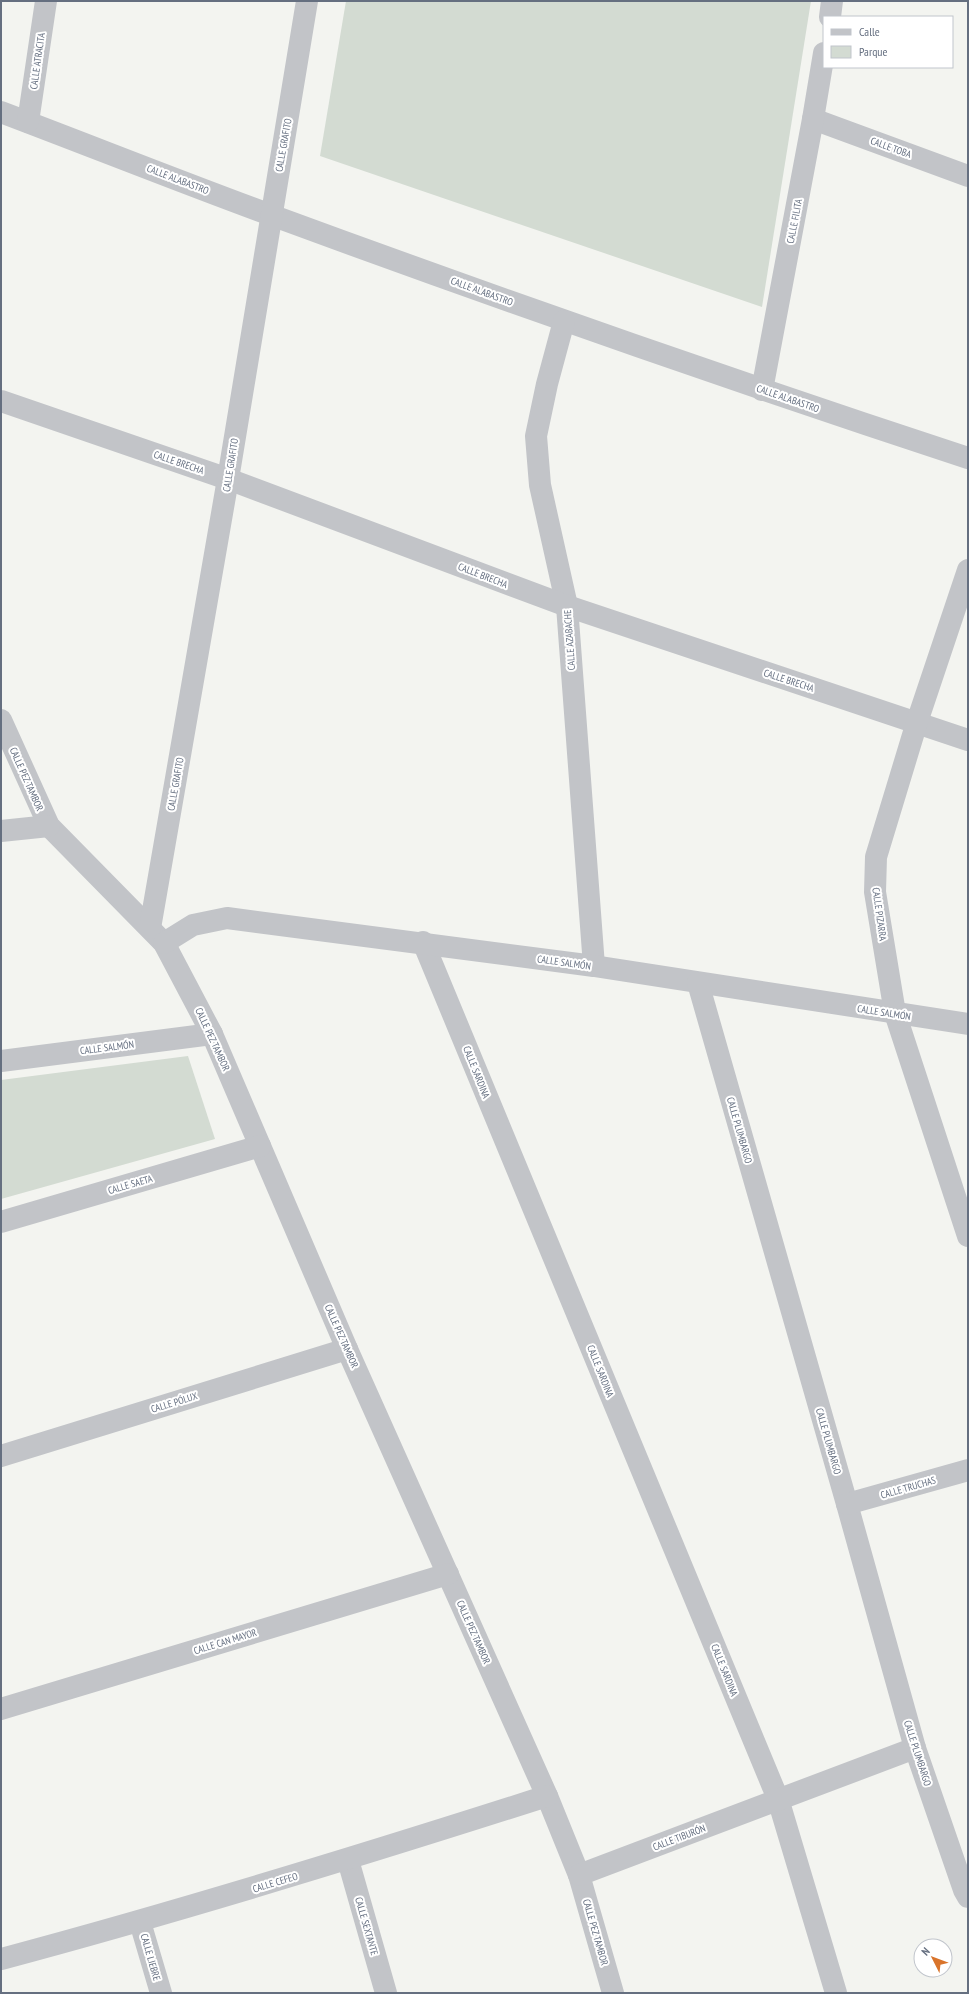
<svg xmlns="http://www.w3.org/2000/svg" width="969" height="1994" font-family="'PT Sans Narrow',sans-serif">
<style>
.green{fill:#d3dbd2}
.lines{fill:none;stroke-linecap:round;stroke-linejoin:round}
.minor{stroke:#c2c4c8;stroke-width:22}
.labels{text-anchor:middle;stroke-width:4;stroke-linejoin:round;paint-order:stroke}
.street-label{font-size:10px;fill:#656f80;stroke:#fff}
</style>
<rect width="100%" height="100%" fill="#f3f4f0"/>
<!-- green -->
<g class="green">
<polygon points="346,1 811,1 762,307 320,156"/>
<polygon points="188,1056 215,1139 1,1199 1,1080"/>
</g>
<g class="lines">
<!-- minor -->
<g class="minor">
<polyline points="830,17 832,1"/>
<path d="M1,112c90,34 180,70 270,103 231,85 463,166 697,243"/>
<polyline points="813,119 968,176"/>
<polyline points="28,122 46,1"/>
<polyline points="564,321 547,384 536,436 540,485 567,606 594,966"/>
<polyline points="762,390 813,119 824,53"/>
<polyline points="1,401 228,479 567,606 968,740"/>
<polyline points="968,570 917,722 876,857 875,892 895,1013 968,1236"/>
<polyline points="1,720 49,826 164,943 212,1034 347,1349 547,1796 579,1875 613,1993"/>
<polyline points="1,831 49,826"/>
<polyline points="150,928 228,479 307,1"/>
<polyline points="423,942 778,1799 836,1993"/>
<polyline points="164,943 193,925 227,918 594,966 968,1024"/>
<polyline points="698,983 847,1504 915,1748 964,1890 968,1897"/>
<polyline points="1,1061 212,1034"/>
<polyline points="1,1222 260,1146"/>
<polyline points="1,1456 347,1349"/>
<polyline points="847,1504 968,1470"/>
<polyline points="1,1709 448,1574"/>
<polyline points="348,1860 386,1993"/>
<polyline points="579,1875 915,1748"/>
<polyline points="140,1922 161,1993"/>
<path d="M1,1959c184,-49 365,-105 546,-163"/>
</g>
</g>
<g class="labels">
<!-- street labels -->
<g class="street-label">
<text transform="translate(37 61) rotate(-82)" y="4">CALLE ATRACITA</text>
<text transform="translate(283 145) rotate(-80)" y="4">CALLE GRAFITO</text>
<text transform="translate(891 147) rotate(20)" y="4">CALLE TOBA</text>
<text transform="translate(178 179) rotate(21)" y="4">CALLE ALABASTRO</text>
<text transform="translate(794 221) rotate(-79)" y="4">CALLE FILITA</text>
<text transform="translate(482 291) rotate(20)" y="4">CALLE ALABASTRO</text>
<text transform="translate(788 398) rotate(19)" y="4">CALLE ALABASTRO</text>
<text transform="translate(179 462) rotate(19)" y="4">CALLE BRECHA</text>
<text transform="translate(230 465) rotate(-81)" y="4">CALLE GRAFITO</text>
<text transform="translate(483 575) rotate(21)" y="4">CALLE BRECHA</text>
<text transform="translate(569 640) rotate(-94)" y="4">CALLE AZABACHE</text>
<text transform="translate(789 680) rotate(18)" y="4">CALLE BRECHA</text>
<text transform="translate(27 779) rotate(66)" y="4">CALLE PEZ TAMBOR</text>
<text transform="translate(175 784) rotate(-80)" y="4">CALLE GRAFITO</text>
<text transform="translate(880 914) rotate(82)" y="4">CALLE PIZARRA</text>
<text transform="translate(564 962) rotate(8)" y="4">CALLE SALMÓN</text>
<text transform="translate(884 1012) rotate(9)" y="4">CALLE SALMÓN</text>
<text transform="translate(213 1039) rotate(65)" y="4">CALLE PEZ TAMBOR</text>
<text transform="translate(107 1047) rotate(-7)" y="4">CALLE SALMÓN</text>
<text transform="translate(477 1072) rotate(68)" y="4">CALLE SARDINA</text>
<text transform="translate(740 1130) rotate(74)" y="4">CALLE PLUMBARGO</text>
<text transform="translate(130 1184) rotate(-16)" y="4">CALLE SAETA</text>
<text transform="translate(342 1336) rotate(66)" y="4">CALLE PEZ TAMBOR</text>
<text transform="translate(601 1371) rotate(68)" y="4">CALLE SARDINA</text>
<text transform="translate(174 1402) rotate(-17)" y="4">CALLE PÓLUX</text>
<text transform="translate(829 1441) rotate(74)" y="4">CALLE PLUMBARGO</text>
<text transform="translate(908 1487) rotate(-16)" y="4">CALLE TRUCHAS</text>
<text transform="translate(474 1632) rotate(66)" y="4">CALLE PEZ TAMBOR</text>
<text transform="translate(225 1641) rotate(-17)" y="4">CALLE CAN MAYOR</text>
<text transform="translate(725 1670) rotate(68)" y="4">CALLE SARDINA</text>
<text transform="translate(918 1753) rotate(72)" y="4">CALLE PLUMBARGO</text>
<text transform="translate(679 1837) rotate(-21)" y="4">CALLE TIBURÓN</text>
<text transform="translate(275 1882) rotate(-17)" y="4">CALLE CEFEO</text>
<text transform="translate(367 1926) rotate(74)" y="4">CALLE SEXTANTE</text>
<text transform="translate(596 1932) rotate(74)" y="4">CALLE PEZ TAMBOR</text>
<text transform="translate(151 1957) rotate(74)" y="4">CALLE LIEBRE</text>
</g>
</g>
<!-- border -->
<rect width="969" height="1994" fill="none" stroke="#656f80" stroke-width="4"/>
<!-- legend -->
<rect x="823" y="16" width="130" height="52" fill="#ffffff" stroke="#c1c5cc"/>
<rect x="831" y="29" width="20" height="6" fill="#c2c4c8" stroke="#c1c5cc"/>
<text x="859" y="36" font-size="12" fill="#656f80">Calle</text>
<rect x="831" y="46" width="20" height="12" fill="#d3dbd2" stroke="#c1c5cc"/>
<text x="859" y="56" font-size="12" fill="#656f80">Parque</text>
<!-- north arrow -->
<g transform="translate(933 1958) rotate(312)"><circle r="19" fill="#ffffff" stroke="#c1c5cc"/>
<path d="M0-3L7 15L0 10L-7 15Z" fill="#d9742b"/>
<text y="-6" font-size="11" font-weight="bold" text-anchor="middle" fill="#656f80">N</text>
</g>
</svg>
